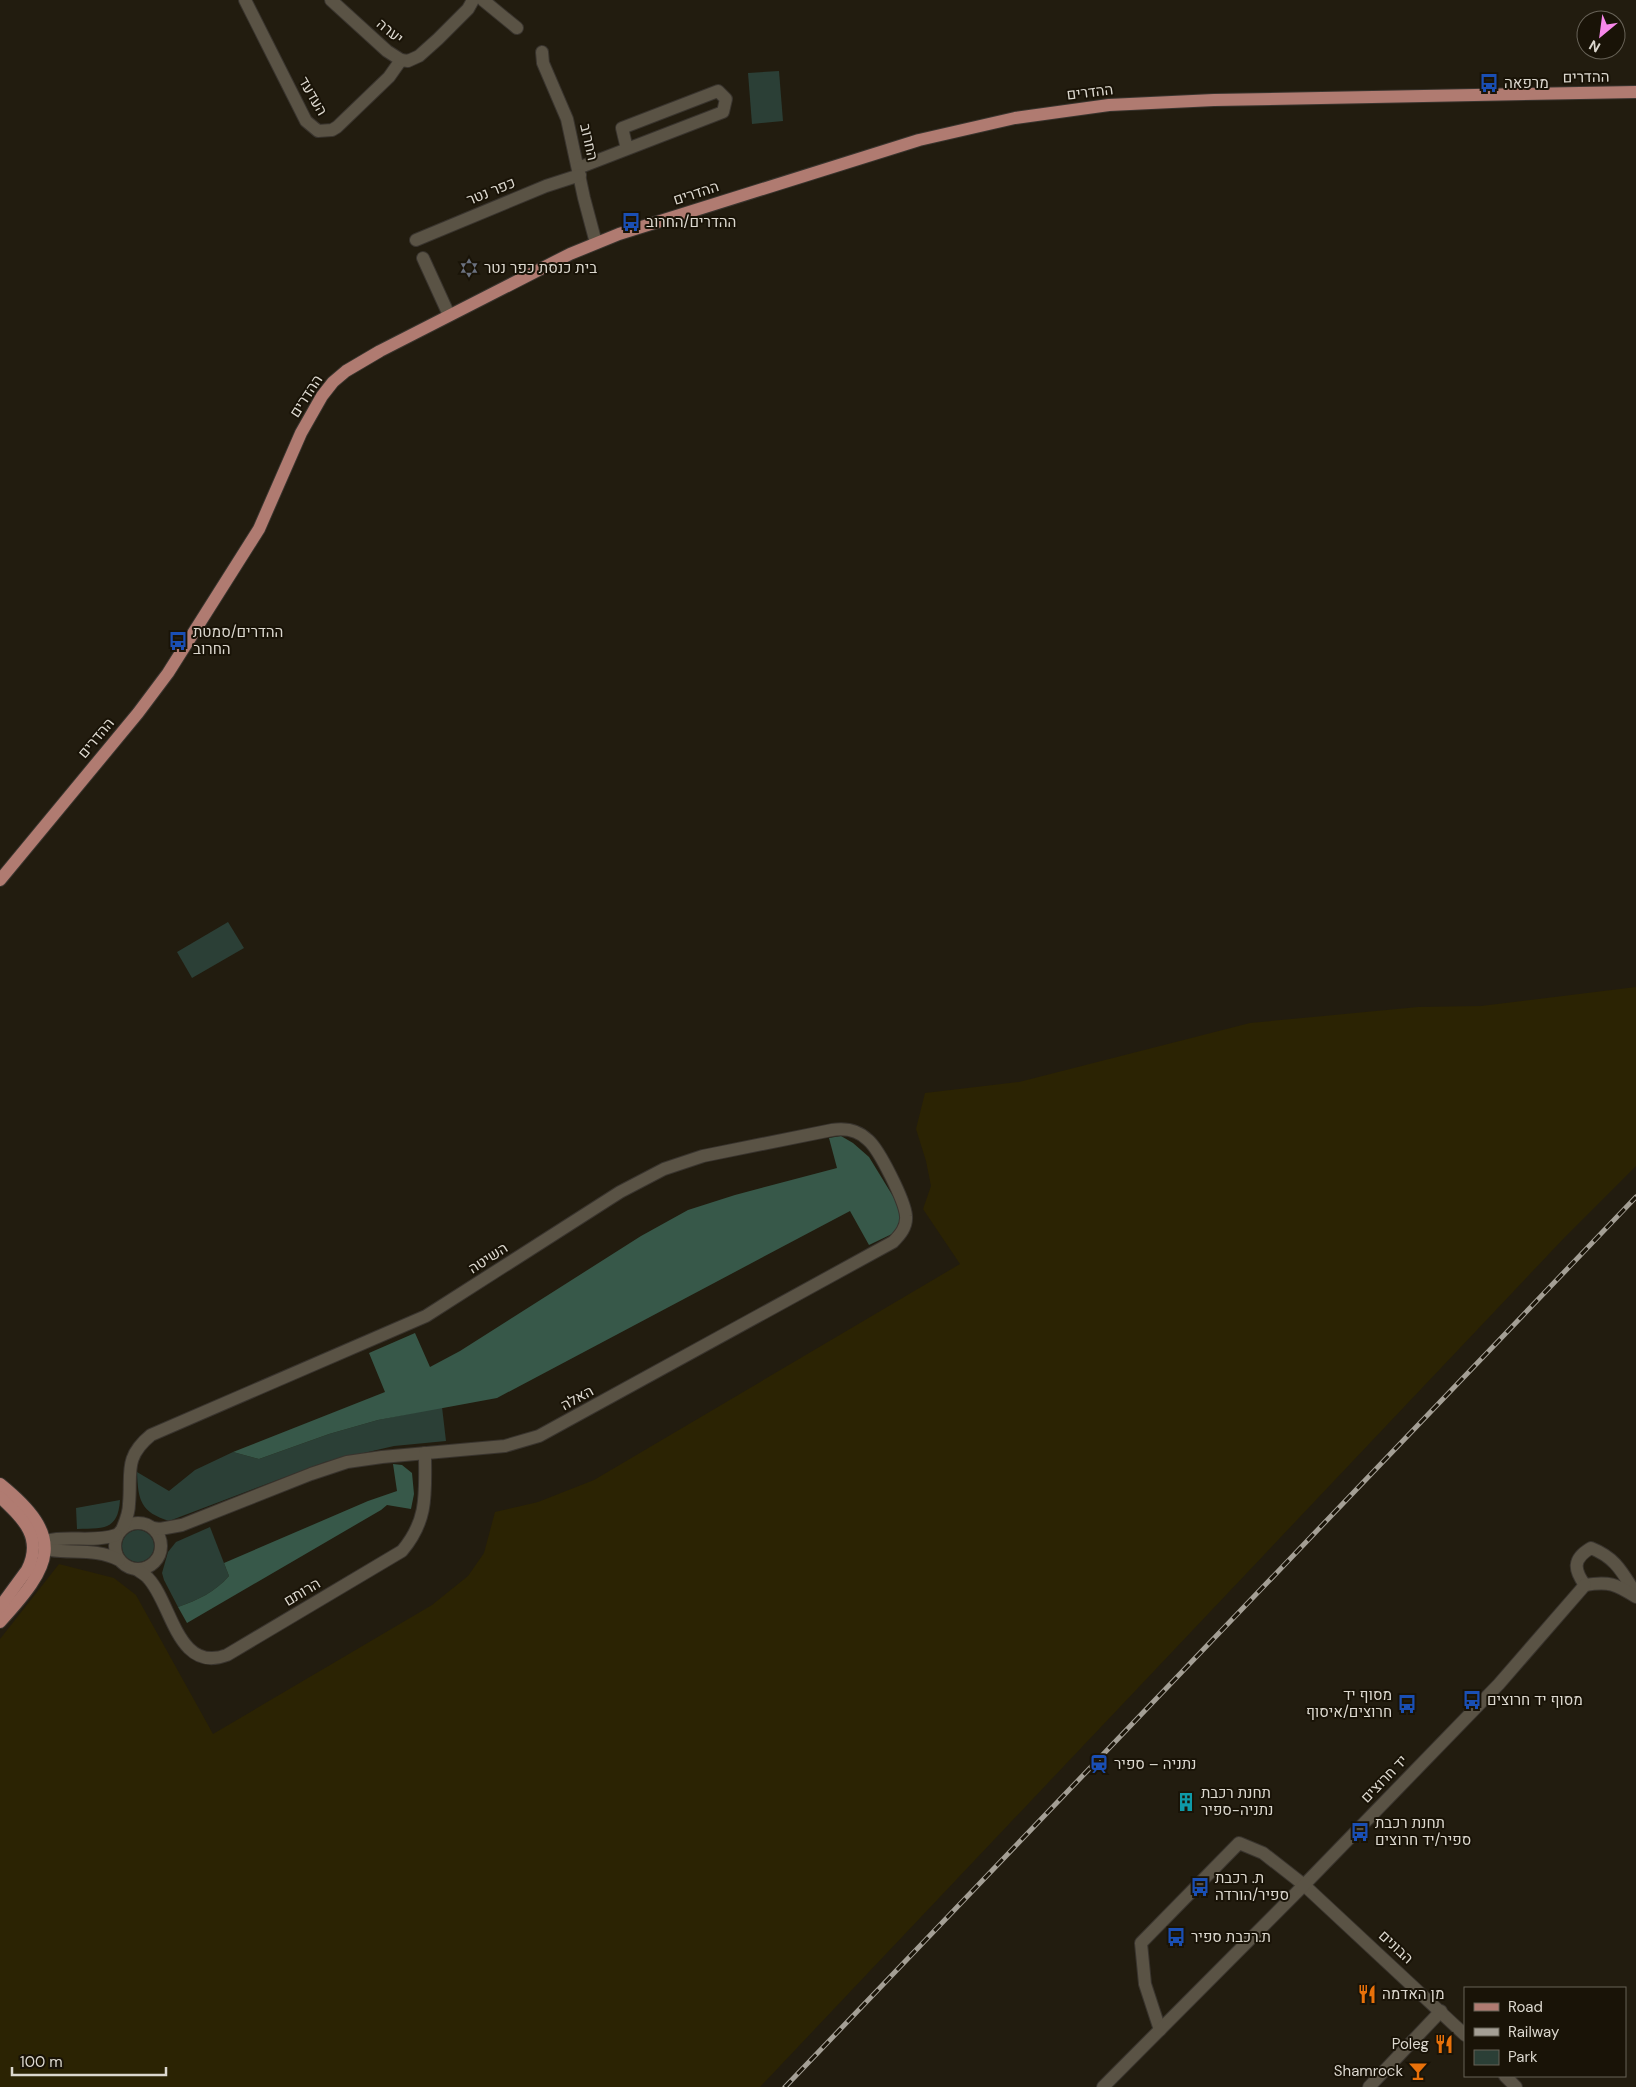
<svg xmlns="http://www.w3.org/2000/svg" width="1636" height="2087" font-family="'DM Sans',Heebo,sans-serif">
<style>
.green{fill:#2b3f36}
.forest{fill:#375849}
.sand{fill:#2b2303}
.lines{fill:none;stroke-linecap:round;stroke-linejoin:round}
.minor-casing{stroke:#39342e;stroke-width:14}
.major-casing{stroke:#39342e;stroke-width:14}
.minor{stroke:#5a5345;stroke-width:12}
.major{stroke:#b07b71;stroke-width:12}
.rail-casing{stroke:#a49f95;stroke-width:5}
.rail{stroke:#191307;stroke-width:3;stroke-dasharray:9;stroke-linecap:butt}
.labels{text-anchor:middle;stroke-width:4;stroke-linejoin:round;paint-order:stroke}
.street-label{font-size:15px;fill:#dcd8cf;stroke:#191307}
.poi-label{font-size:15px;fill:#dcd8cf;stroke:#191307;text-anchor:start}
</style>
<rect width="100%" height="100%" fill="#221c0f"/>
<!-- green -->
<g class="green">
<polygon points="779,71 783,121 752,124 748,73"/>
<polygon points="228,922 244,948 192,978 177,952"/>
<path d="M442,1407l4,34 -52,5 -69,16 -156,59c-28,-9 -31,-20 -32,-49l32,19 26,-21 38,-18 26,7 70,-25 49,-14z"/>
<path d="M120,1500c-2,31 -17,28 -43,29l-1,-21z"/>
<path d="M210,1527l19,49c-14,16 -31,24 -51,31l-14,-27 -2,-7 6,-21 8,-10z"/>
<circle cx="138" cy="1546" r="16"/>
</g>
<!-- forest -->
<g class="forest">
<polygon points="841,1136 853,1143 869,1157 899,1206 902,1222 894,1233 869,1245 850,1211 497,1398 378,1420 329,1434 259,1459 233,1452 385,1392 369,1353 415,1333 430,1367 460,1351 641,1236 688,1210 735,1195 837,1168 829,1138"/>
<path d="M393,1464l9,1 10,8 2,21 -3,15 -24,-4 -6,5 -194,113 -9,-16c20,-7 37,-15 51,-31l-5,-13 144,-62 29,-10z"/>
</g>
<!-- sand -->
<polygon class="sand" points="1636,987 1636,1166 1565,1237 760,2087 0,2087 0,1639 59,1564 114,1578 136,1595 213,1734 432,1605 468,1576 484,1553 495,1512 538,1502 594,1480 960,1264 923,1209 931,1186 926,1161 916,1129 925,1093 1019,1082 1250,1023 1418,1007 1481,1006"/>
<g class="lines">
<!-- minor casing -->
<g class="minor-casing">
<g id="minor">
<polyline points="245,0 306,121 318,131 332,130 337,127 389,77 401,60"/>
<polyline points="331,0 387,51 401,60 408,61 419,56 438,39 468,9 473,0"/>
<polyline points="483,0 517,28"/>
<polyline points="542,52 543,63 567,119 584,198 596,243"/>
<polyline points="578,168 723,112 726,99 718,91 622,128 627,149"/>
<polyline points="416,240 546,186 580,175"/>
<polyline points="423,258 449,315"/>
<circle cx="138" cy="1546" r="23"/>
<path d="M123,1527c3,-7 6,-15 6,-23 3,-31 -6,-46 22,-69l275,-119 194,-124 44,-23 39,-13 129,-26c13,-2 26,0 36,10 11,9 37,61 38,76 1,11 -6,19 -13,26l-354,194 -34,10 -123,11 -35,5 -36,12 -129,51 -22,4 -7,-1"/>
<path d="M35,1545c26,-13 55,-1 81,-10"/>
<path d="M35,1547c27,9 59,-1 84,13"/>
<path d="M136,1569c4,3 9,5 12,9 24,25 29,96 79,77l175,-104c27,-32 23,-59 23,-98"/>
<path d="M1585,1585c-11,-15 -13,-26 6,-37 25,10 31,24 45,46"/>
<path d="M1585,1585c24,-4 31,-1 51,12"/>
<polyline points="1160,2030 1145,1984 1141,1943 1239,1843 1263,1853 1304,1885 1465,2035"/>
<polyline points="1505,2076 1516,2087"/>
<polyline points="1103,2087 1304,1885 1499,1684 1585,1585"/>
<polyline points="1369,2087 1441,2011"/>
</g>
</g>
<!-- major casing -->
<g class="major-casing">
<g id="major">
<polyline points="0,880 138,713 168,673 259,529 301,433 322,396 333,382 346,371 380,351 570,254 619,234 919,140 1015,118 1109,105 1214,100 1636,92"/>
<path d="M0,1484c67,54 52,81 0,138"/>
<path d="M0,1497c22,21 44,40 27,73l-27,37"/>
</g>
</g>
<!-- minor -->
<use href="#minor" class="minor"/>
<!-- major -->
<use href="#major" class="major"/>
<!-- rail casing -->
<g class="rail-casing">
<polyline id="rail" points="785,2087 1636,1197"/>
</g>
<!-- rail -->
<use href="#rail" class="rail"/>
</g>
<!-- icons -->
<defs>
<g id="bus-bare" transform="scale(1.5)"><path d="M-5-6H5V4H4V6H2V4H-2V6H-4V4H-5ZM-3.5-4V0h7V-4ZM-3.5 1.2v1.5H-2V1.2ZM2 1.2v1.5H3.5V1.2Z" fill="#1a4fb4" stroke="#191307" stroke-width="2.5" paint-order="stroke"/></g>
<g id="synagogue-bare" transform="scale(1.5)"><path d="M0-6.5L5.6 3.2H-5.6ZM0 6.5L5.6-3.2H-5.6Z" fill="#6b7280" stroke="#191307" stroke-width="2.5" paint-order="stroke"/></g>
<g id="station-bare" transform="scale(1.5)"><path d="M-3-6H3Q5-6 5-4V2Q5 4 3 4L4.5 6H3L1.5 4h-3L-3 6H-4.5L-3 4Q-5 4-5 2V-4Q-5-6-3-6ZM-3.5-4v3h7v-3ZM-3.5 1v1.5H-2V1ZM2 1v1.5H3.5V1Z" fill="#1a4fb4" stroke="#191307" stroke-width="2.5" paint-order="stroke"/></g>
<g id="building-bare" transform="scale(1.5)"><path d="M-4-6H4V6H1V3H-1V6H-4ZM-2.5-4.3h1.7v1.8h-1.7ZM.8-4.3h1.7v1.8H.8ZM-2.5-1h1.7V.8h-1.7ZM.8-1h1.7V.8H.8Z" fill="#0f9aa8" stroke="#191307" stroke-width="2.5" paint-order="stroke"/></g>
<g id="restaurant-bare" transform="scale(1.5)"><path d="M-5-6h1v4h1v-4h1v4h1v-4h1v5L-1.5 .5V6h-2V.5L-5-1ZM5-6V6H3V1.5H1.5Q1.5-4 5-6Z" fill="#e8710a" stroke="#191307" stroke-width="2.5" paint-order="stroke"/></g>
<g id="bar-bare" transform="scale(1.5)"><path d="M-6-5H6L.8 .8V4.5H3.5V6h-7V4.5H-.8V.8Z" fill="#e8710a" stroke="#191307" stroke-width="2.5" paint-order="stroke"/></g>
</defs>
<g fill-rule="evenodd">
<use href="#bus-bare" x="1489" y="83"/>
<use href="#bus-bare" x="631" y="222"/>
<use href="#synagogue-bare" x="469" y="268"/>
<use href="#bus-bare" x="178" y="641"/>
<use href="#bus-bare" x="1472" y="1700"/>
<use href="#bus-bare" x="1407" y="1704"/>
<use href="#station-bare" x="1099" y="1764"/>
<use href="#building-bare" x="1186" y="1802"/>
<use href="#bus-bare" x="1360" y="1832"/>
<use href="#bus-bare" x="1200" y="1887"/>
<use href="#bus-bare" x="1176" y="1937"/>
<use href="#restaurant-bare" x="1367" y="1994"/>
<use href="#restaurant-bare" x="1444" y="2044"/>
<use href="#bar-bare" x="1418" y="2071"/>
</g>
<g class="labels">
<!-- street labels -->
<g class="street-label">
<text transform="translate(390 31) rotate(40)" y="5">יערה</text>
<text transform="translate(1586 77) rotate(-1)" y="5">ההדרים</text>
<text transform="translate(1090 92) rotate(-7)" y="5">ההדרים</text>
<text transform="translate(313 96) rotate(60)" y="5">העדעד</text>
<text transform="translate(589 142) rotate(77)" y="5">החרוב</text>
<text transform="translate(491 191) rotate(-22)" y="5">כפר נטר</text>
<text transform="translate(696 193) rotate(-18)" y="5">ההדרים</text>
<text transform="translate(306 396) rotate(-57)" y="5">ההדרים</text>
<text transform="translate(96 738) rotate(-50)" y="5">ההדרים</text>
<text transform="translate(488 1258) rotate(-33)" y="5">השיטה</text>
<text transform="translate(577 1398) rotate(-29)" y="5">האלה</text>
<text transform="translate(302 1592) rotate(-31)" y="5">הרותם</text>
<text transform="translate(1384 1779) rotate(-46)" y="5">יד חרוצים</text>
<text transform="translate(1396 1947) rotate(43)" y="5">הבונים</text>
</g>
<!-- poi labels -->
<g class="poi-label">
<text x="1504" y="88">מרפאה</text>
<text x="646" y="227">ההדרים/החרוב</text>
<text x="484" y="273">בית כנסת כפר נטר</text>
<text x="193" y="637">ההדרים/סמטת<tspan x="193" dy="17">החרוב</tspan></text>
<text x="1392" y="1700" text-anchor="end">מסוף יד<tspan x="1392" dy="17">חרוצים/איסוף</tspan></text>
<text x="1487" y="1705">מסוף יד חרוצים</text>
<text x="1114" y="1769">נתניה – ספיר</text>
<text x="1201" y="1798">תחנת רכבת<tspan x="1201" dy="17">נתניה-ספיר</tspan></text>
<text x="1375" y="1828">תחנת רכבת<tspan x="1375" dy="17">ספיר/יד חרוצים</tspan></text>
<text x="1215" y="1883">ת. רכבת<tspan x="1215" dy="17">ספיר/הורדה</tspan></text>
<text x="1191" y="1942">ת.רכבת ספיר</text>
<text x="1382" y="1999">מן האדמה</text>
<text x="1429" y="2049" text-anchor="end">Poleg</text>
<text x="1403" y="2076" text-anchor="end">Shamrock</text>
</g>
</g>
<!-- legend -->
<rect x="1464" y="1987" width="162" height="90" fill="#191307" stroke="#676257"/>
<rect x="1474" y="2003" width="25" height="8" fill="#b07b71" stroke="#676257"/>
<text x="1508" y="2012" font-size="15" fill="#dcd8cf">Road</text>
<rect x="1474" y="2028" width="25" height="8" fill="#a49f95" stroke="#676257"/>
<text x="1508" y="2037" font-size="15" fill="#dcd8cf">Railway</text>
<rect x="1474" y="2050" width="25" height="15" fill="#2b3f36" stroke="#676257"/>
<text x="1508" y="2062" font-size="15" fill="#dcd8cf">Park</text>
<!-- north arrow -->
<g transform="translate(1601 35) rotate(209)"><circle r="24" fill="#191307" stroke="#676257"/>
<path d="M0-4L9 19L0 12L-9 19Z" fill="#f888eb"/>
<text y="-8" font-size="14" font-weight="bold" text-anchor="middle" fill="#dcd8cf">N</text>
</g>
<!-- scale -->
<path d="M12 2067v8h154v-8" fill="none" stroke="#dcd8cf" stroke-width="2.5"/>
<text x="20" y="2067" font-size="15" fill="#dcd8cf" stroke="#191307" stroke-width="4" paint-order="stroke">100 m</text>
</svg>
